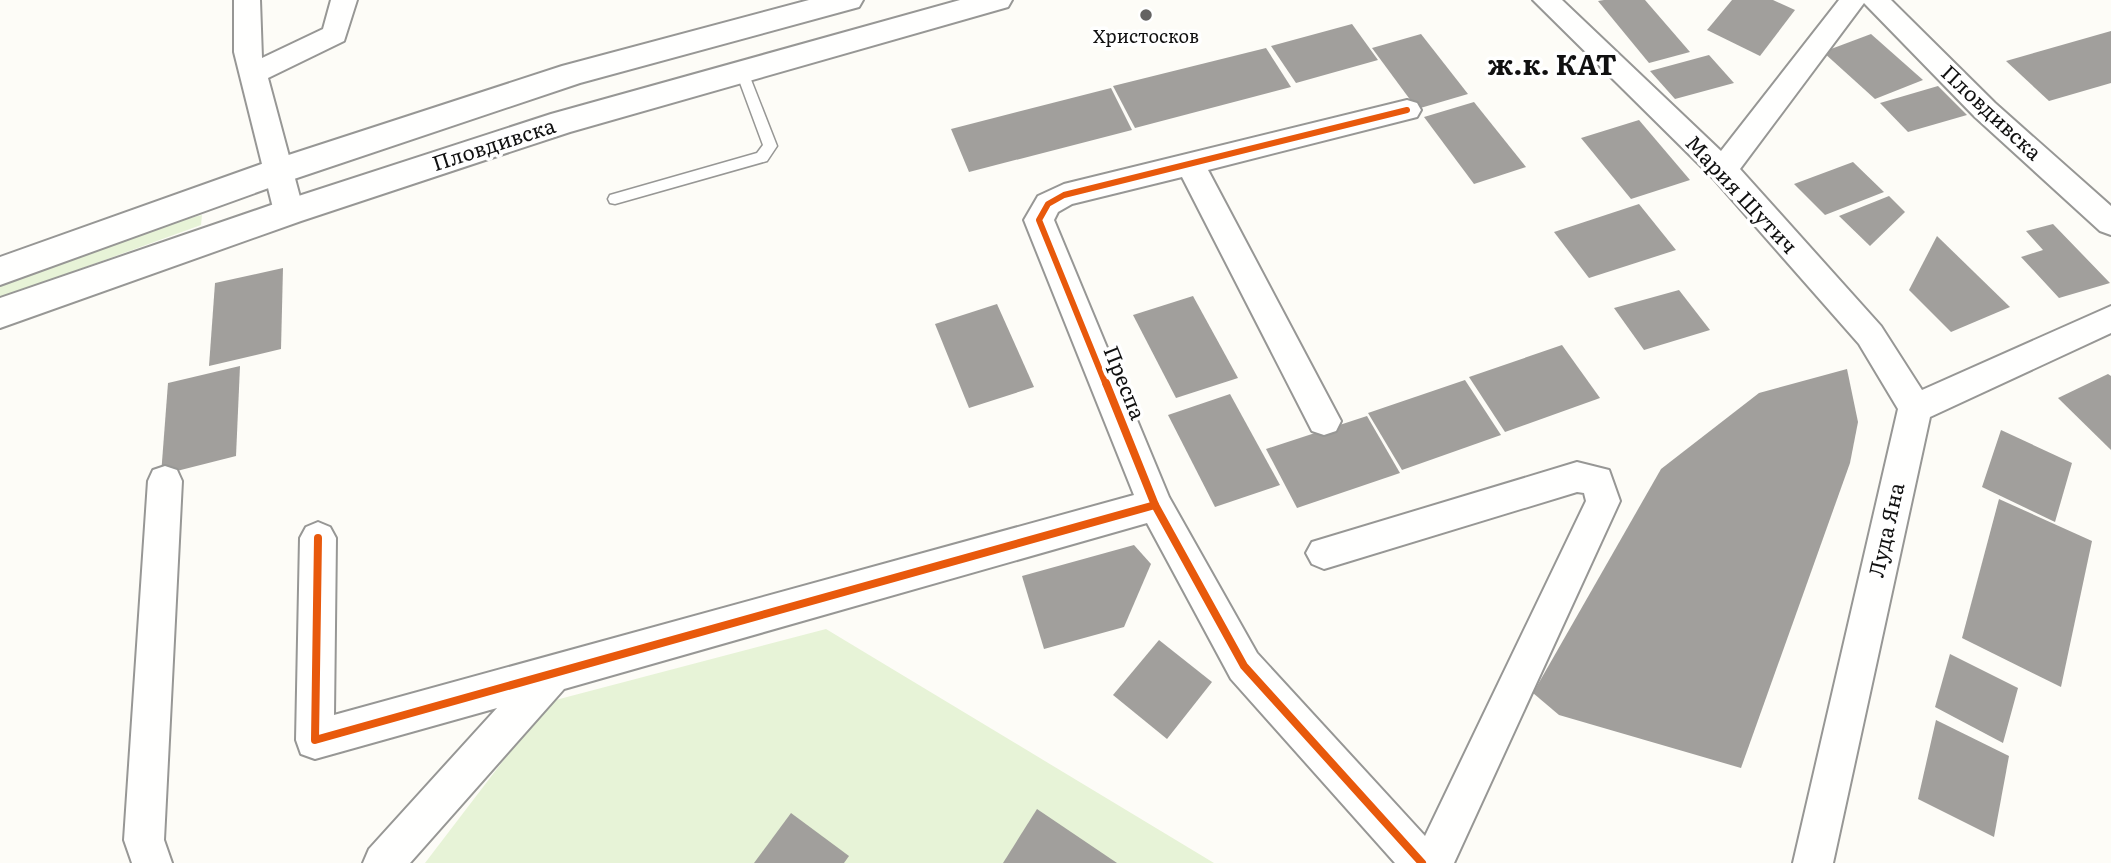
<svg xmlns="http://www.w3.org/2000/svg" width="2111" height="863" font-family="Literata,serif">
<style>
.green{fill:#e7f3d7}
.building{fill:#a19f9c}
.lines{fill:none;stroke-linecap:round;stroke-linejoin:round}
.service-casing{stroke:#979795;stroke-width:3}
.minor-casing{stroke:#979795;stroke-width:4}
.tertiary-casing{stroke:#979795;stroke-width:4}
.service{fill:#fffffe;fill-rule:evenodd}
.minor{fill:#fffffe;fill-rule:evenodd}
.tertiary{fill:#fffffe;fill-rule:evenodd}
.cycleway-far1-casing{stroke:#fff;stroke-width:10}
.cycleway-casing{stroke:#fff;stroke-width:12}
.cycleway-far1{stroke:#e8590c;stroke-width:6}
.cycleway{stroke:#e8590c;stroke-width:8}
.poi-dot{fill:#646362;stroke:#fff;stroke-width:2.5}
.labels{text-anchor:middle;stroke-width:7;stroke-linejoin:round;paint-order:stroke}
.far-poi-label{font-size:18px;fill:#111;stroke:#fff}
.street-label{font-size:21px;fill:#111;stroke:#fff}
.district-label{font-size:28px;font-weight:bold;fill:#111;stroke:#fff}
</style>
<rect width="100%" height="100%" fill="#fdfcf7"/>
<!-- green -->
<g class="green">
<polygon points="202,215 201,225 0,298 0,285 166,224"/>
<polygon points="826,629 1214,863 425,863 548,702"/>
</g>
<!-- building -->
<g class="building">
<polygon points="1604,0 1645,0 1690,52 1649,63 1598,1"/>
<polygon points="1732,0 1773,0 1795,10 1760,56 1707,30"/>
<polygon points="1352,24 1378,60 1296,83 1271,46"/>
<polygon points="2111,31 2111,83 2049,101 2006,61"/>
<polygon points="1421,34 1468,94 1417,109 1372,48"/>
<polygon points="1871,34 1923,80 1875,99 1823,52"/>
<polygon points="1266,48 1291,87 1135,128 1113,86"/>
<polygon points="1709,55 1734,83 1675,99 1650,71"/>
<polygon points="1938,86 1967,115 1908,132 1880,103"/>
<polygon points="1111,88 1132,130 969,172 951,129"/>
<polygon points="1474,102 1526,167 1474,184 1424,117"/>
<polygon points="1639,120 1690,180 1631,199 1581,138"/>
<polygon points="1853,162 1884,192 1825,215 1794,184"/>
<polygon points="1889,196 1905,212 1870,246 1839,216"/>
<polygon points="1639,204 1676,250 1589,278 1554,232"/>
<polygon points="2053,224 2110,283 2059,298 2021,257 2043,250 2026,231"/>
<polygon points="1937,236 2010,307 1951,332 1909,290"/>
<polygon points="283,268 281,349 209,366 215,283"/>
<polygon points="1679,290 1710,330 1644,350 1614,308"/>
<polygon points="1193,296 1238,378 1176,398 1133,315"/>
<polygon points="997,304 1034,387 969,408 935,324"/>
<polygon points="1562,345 1600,398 1505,432 1469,377"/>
<polygon points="240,366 236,456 161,475 168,383"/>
<polygon points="1847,369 1858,422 1850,463 1741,768 1559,715 1533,693 1661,469 1759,393"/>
<polygon points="2108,374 2111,376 2111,450 2058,398"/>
<polygon points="1465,380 1501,435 1402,470 1368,413"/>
<polygon points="1230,394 1280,485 1215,507 1168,415"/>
<polygon points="1367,416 1400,473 1297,508 1266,449"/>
<polygon points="2001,430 2072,463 2055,522 1982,487"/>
<polygon points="1999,499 2092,541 2061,687 1962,638"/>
<polygon points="1134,545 1151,564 1124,627 1044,649 1022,576"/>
<polygon points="1159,640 1212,682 1167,739 1113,695"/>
<polygon points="1950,654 2018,688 2003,743 1935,707"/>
<polygon points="1936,720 2009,756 1994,837 1918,799"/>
<polygon points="1037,809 1117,863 1003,863"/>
<polygon points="791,813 849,856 844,863 754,863"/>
</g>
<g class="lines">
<!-- service casing -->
<g class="service-casing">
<polygon id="service" points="742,67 748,72 777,146 767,161 615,204 610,203 608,199 610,195 757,153 763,145 736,72"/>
</g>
<!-- minor casing -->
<g class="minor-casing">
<g id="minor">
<polygon points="234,0 260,0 262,58 323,29 331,0 357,0 344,41 268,78 304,212 299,220 289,223 279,220 274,212 234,52"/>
<polygon points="1533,0 1562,0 1721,151 1839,0 1891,0 1995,103 2111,206 2111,235 2100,231 1975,117 1864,3 1740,169 1881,326 1922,390 2111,306 2111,333 1930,417 1833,863 1793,863 1898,409 1859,344 1713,178"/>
<polygon points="1407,100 1417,103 1421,110 1417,117 1208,170 1341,421 1336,431 1324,435 1312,431 1182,177 1072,204 1058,212 1054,220 1169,497 1257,653 1425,836 1586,501 1584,493 1577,492 1324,569 1312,564 1306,553 1312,542 1577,462 1609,470 1620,501 1454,863 1395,863 1231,679 1147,523 564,689 410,863 363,863 369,849 497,708 315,759 301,754 296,740 300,538 306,527 318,522 330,527 336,538 334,715 1134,495 1024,220 1038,196 1064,184"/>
<polygon points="165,466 177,470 182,481 164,840 172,863 132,863 124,840 148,481 153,470"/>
</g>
</g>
<!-- tertiary casing -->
<g class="tertiary-casing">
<g id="tertiary">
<polygon points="809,0 863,0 859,7 580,83 291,180 0,285 0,257 267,162 562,66"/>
<polygon points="960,0 1012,0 1008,7 570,132 301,221 0,328 0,298 277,203 551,114"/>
</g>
</g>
<!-- service -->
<use href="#service" class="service"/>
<!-- minor -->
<use href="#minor" class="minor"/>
<!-- tertiary -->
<use href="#tertiary" class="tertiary"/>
<!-- cycleway-far1 casing -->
<g class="cycleway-far1-casing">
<polyline id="cycleway-far1" points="1106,385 1039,220 1048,204 1064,195 1407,110"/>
</g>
<!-- cycleway casing -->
<g class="cycleway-casing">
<g id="cycleway">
<polyline points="1106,383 1155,505 1244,666 1422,863"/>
<polyline points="318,538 315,740 1155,505"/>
</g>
</g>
<!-- cycleway-far1 -->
<use href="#cycleway-far1" class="cycleway-far1"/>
<!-- cycleway -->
<use href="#cycleway" class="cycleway"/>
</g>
<!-- markers -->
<circle class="poi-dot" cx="1146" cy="15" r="7"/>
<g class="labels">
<!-- far-poi labels -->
<g class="far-poi-label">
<text x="1146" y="43">Христосков</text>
</g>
<!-- street labels -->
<g class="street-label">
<text transform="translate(1991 113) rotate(43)" y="7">Пловдивска</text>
<text transform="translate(494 145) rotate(-18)" y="7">Пловдивска</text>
<text transform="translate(1741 195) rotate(47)" y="7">Мария Шутич</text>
<text transform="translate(1124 383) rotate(68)" y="7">Преспа</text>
<text transform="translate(1887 530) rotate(-77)" y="7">Луда Яна</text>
</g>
<!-- district labels -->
<g class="district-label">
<text x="1552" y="75">ж.к. КАТ</text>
</g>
</g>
</svg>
